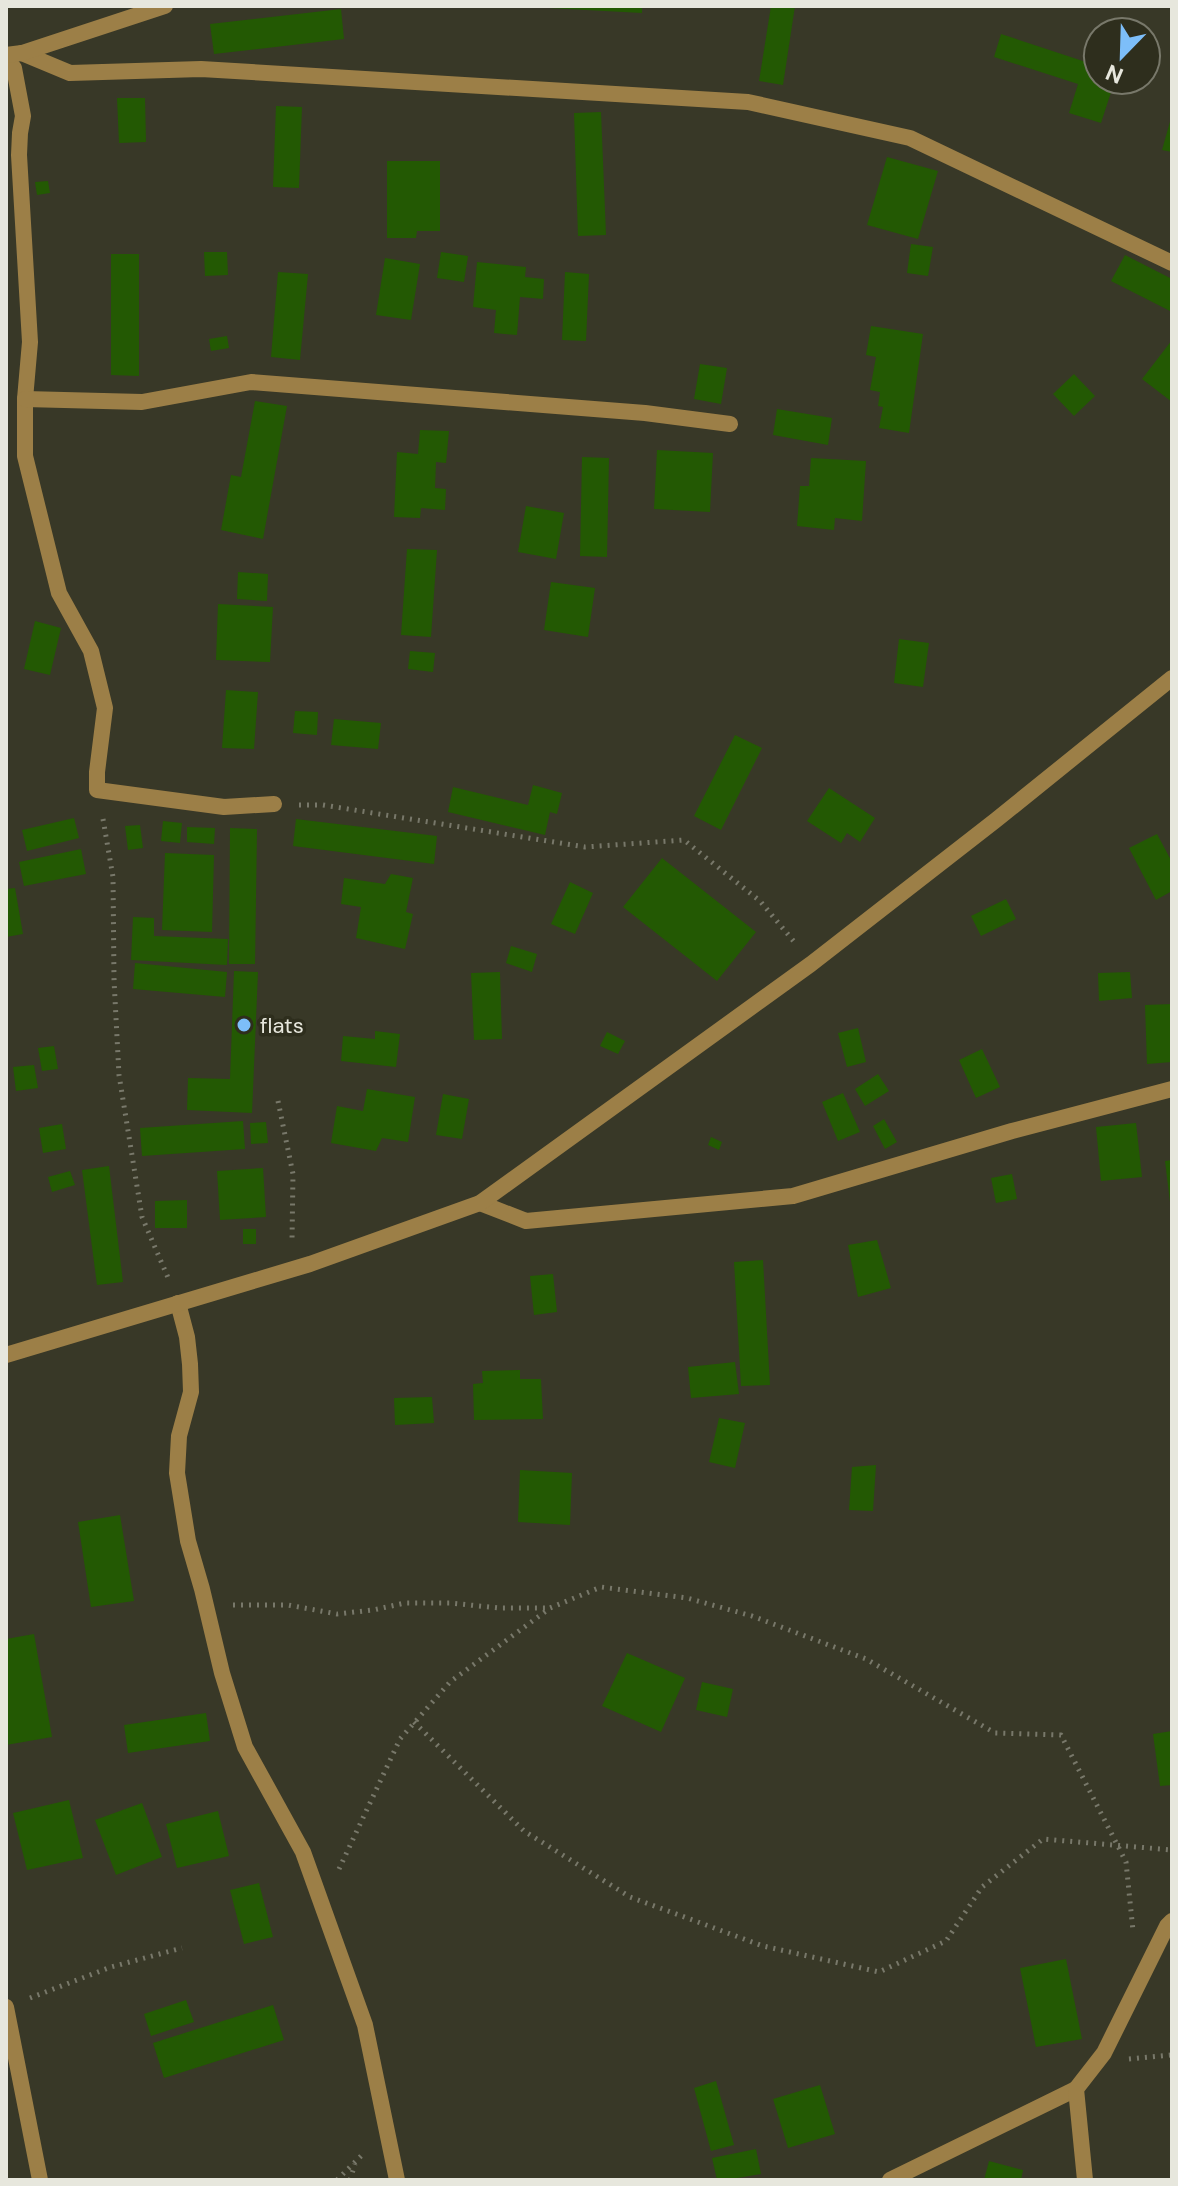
<svg xmlns="http://www.w3.org/2000/svg" width="1178" height="2186" font-family="'DM Sans',sans-serif">
<style>
.building{fill:#235903}
.lines{fill:none;stroke-linecap:round;stroke-linejoin:round}
.path{stroke:#78786a;stroke-width:5;stroke-dasharray:2 6;stroke-linecap:butt}
.service{stroke:#9c7f47;stroke-width:16}
.minor{stroke:#9c7f47;stroke-width:16}
.poi-dot{fill:#7dbef9;stroke:#2e2e1d;stroke-width:3}
.labels{text-anchor:middle;stroke-width:7;stroke-linejoin:round;paint-order:stroke}
.poi-label{font-size:22px;fill:#e7e7dd;stroke:#2e2e1d;text-anchor:start}
</style>
<rect width="100%" height="100%" fill="#383827"/>
<!-- building -->
<g class="building">
<polygon points="549,6 642,6 642,13 549,8"/>
<polygon points="771,6 795,6 783,85 759,81"/>
<polygon points="341,9 344,39 214,54 210,24"/>
<polygon points="1001,34 1098,66 1098,80 1115,80 1101,123 1069,113 1078,84 994,57"/>
<polygon points="117,98 145,98 146,142 119,143"/>
<polygon points="276,106 302,107 299,188 273,187"/>
<polygon points="601,112 606,235 578,236 574,113"/>
<polygon points="1171,118 1172,118 1172,152 1162,150"/>
<polygon points="887,157 938,171 918,239 867,225"/>
<polygon points="387,161 440,161 440,231 417,231 416,238 387,238"/>
<polygon points="48,181 50,193 37,195 35,182"/>
<polygon points="911,244 933,247 928,276 907,273"/>
<polygon points="204,252 227,252 228,275 205,276"/>
<polygon points="441,252 468,256 464,282 437,278"/>
<polygon points="111,254 139,254 139,376 111,375"/>
<polygon points="1125,255 1172,279 1172,312 1111,281"/>
<polygon points="385,258 420,264 411,320 376,315"/>
<polygon points="477,262 526,267 525,277 544,279 543,299 520,297 517,335 494,333 496,310 473,307"/>
<polygon points="278,272 308,274 300,360 271,357"/>
<polygon points="565,272 589,274 586,341 562,340"/>
<polygon points="871,326 923,334 909,433 879,428 883,407 878,406 880,392 870,390 876,357 866,355"/>
<polygon points="227,336 229,348 211,351 209,339"/>
<polygon points="1172,340 1172,402 1142,379"/>
<polygon points="700,364 727,368 721,404 694,399"/>
<polygon points="1074,374 1095,396 1074,416 1053,394"/>
<polygon points="255,401 287,406 263,539 221,530 231,475 241,477"/>
<polygon points="777,409 832,418 828,445 773,435"/>
<polygon points="420,430 449,431 446,463 436,462 435,488 446,489 445,510 421,508 420,518 394,517 397,452 418,454"/>
<polygon points="657,450 713,453 710,512 654,509"/>
<polygon points="582,457 609,458 607,557 580,556"/>
<polygon points="811,458 866,461 862,521 835,518 834,530 797,526 800,486 809,486"/>
<polygon points="526,506 564,513 556,559 518,552"/>
<polygon points="407,549 437,550 431,637 401,635"/>
<polygon points="238,572 268,574 267,601 237,599"/>
<polygon points="551,582 595,588 588,637 544,630"/>
<polygon points="218,604 273,607 270,662 216,660"/>
<polygon points="35,621 61,628 50,675 24,669"/>
<polygon points="899,639 929,643 923,687 894,683"/>
<polygon points="410,651 435,653 433,672 408,669"/>
<polygon points="226,690 258,692 254,749 222,748"/>
<polygon points="295,711 318,712 317,735 293,733"/>
<polygon points="334,719 381,723 378,749 331,745"/>
<polygon points="735,735 762,748 721,830 694,816"/>
<polygon points="533,785 562,793 557,814 550,812 545,835 448,812 453,787 528,805"/>
<polygon points="829,788 875,818 860,842 847,833 841,843 807,821"/>
<polygon points="74,818 79,838 27,851 22,830"/>
<polygon points="296,819 437,836 434,864 293,846"/>
<polygon points="163,821 182,823 180,843 161,841"/>
<polygon points="140,825 143,848 128,850 125,826"/>
<polygon points="187,827 215,828 214,844 187,842"/>
<polygon points="230,828 257,829 255,964 229,964"/>
<polygon points="1157,834 1172,862 1172,891 1156,900 1129,848"/>
<polygon points="81,849 86,874 24,886 19,862"/>
<polygon points="165,853 214,855 212,932 162,930"/>
<polygon points="662,858 756,932 717,981 623,907"/>
<polygon points="391,874 413,878 406,912 413,914 405,949 356,938 361,907 341,904 344,878 385,884"/>
<polygon points="570,882 593,893 575,934 551,924"/>
<polygon points="15,888 23,934 6,937 6,889"/>
<polygon points="1006,899 1016,919 981,936 971,916"/>
<polygon points="133,917 154,918 154,936 228,939 227,965 131,960"/>
<polygon points="511,946 537,954 532,972 506,963"/>
<polygon points="135,963 227,972 225,997 133,989"/>
<polygon points="234,971 258,972 252,1113 187,1110 188,1078 230,1079"/>
<polygon points="500,972 502,1039 474,1040 471,973"/>
<polygon points="1130,972 1132,998 1099,1001 1098,973"/>
<polygon points="1172,1004 1172,1062 1147,1064 1145,1005"/>
<polygon points="858,1028 866,1062 847,1067 838,1033"/>
<polygon points="375,1031 400,1034 396,1067 341,1061 343,1036 375,1039"/>
<polygon points="607,1032 625,1041 618,1054 600,1046"/>
<polygon points="54,1046 58,1069 42,1071 38,1048"/>
<polygon points="982,1049 1000,1087 976,1098 959,1060"/>
<polygon points="34,1065 38,1088 16,1091 13,1067"/>
<polygon points="878,1074 889,1091 865,1106 855,1089"/>
<polygon points="367,1089 415,1097 408,1142 382,1138 376,1151 331,1143 337,1106 363,1111"/>
<polygon points="843,1093 860,1132 838,1141 822,1102"/>
<polygon points="443,1094 469,1099 462,1139 436,1135"/>
<polygon points="884,1119 897,1142 885,1149 873,1126"/>
<polygon points="243,1121 245,1149 142,1156 140,1128"/>
<polygon points="266,1122 268,1143 251,1144 250,1123"/>
<polygon points="1136,1123 1142,1177 1101,1181 1096,1127"/>
<polygon points="62,1124 66,1149 43,1153 39,1128"/>
<polygon points="711,1137 722,1142 719,1150 708,1145"/>
<polygon points="1172,1160 1172,1202 1170,1202 1165,1161"/>
<polygon points="109,1166 123,1282 97,1285 82,1170"/>
<polygon points="263,1168 266,1217 220,1220 217,1171"/>
<polygon points="70,1171 75,1185 52,1192 48,1177"/>
<polygon points="1012,1174 1017,1199 996,1203 991,1178"/>
<polygon points="187,1200 187,1228 155,1228 155,1201"/>
<rect x="243" y="1229" width="13" height="15"/>
<polygon points="877,1240 891,1288 858,1297 848,1245"/>
<polygon points="763,1260 770,1385 741,1386 734,1262"/>
<polygon points="553,1274 557,1312 534,1315 530,1276"/>
<polygon points="735,1362 739,1394 691,1398 688,1367"/>
<polygon points="520,1370 520,1379 541,1379 543,1419 474,1420 473,1384 483,1383 482,1371"/>
<polygon points="432,1397 434,1423 395,1425 394,1398"/>
<polygon points="719,1418 745,1423 735,1468 709,1462"/>
<polygon points="876,1465 873,1511 849,1510 852,1467"/>
<polygon points="520,1470 572,1473 570,1525 518,1522"/>
<polygon points="120,1515 134,1601 91,1607 78,1522"/>
<polygon points="34,1634 52,1737 6,1745 6,1639"/>
<polygon points="627,1653 685,1678 661,1732 602,1706"/>
<polygon points="702,1682 733,1689 727,1717 696,1710"/>
<polygon points="206,1713 210,1741 128,1753 124,1725"/>
<polygon points="1172,1731 1172,1785 1160,1786 1153,1734"/>
<polygon points="69,1800 83,1858 27,1870 13,1813"/>
<polygon points="142,1803 162,1857 116,1875 95,1820"/>
<polygon points="218,1811 229,1856 177,1868 166,1824"/>
<polygon points="259,1883 273,1937 244,1944 230,1890"/>
<polygon points="1066,1959 1082,2039 1036,2047 1020,1968"/>
<polygon points="186,2000 194,2022 151,2036 144,2014"/>
<polygon points="273,2005 284,2040 164,2078 153,2043"/>
<polygon points="716,2081 734,2145 711,2151 694,2088"/>
<polygon points="820,2085 835,2134 788,2148 773,2099"/>
<polygon points="756,2149 761,2174 737,2178 737,2180 717,2180 712,2158"/>
<polygon points="989,2161 1023,2170 1021,2180 984,2180"/>
</g>
<g class="lines">
<!-- path -->
<g class="path">
<polyline points="299,805 323,805 585,847 684,840 760,901 796,944"/>
<polyline points="103,819 113,877 114,980 119,1075 142,1217 169,1280"/>
<polyline points="278,1101 293,1174 292,1240"/>
<polyline points="233,1605 288,1605 337,1614 373,1610 405,1603 450,1603 499,1608 549,1608"/>
<polyline points="414,1722 524,1831 630,1897 763,1946 879,1972 946,1941 982,1887 1043,1839 1172,1850"/>
<polyline points="339,1869 400,1739 450,1682 550,1608 601,1587 687,1598 752,1616 866,1659 995,1733 1061,1735 1126,1862 1133,1931"/>
<polyline points="30,1998 111,1967 182,1948"/>
<polyline points="1129,2059 1172,2055"/>
<polyline points="337,2180 363,2154"/>
<polyline points="350,2180 355,2164"/>
</g>
<!-- service -->
<g class="service">
<polyline points="6,59 14,68 23,116 20,133 19,155 30,342 25,399 25,456 59,593 91,651 105,708 97,772 97,790 224,807 274,804"/>
<polyline points="25,399 142,402 251,382 645,413 730,424"/>
<polyline points="178,1303 187,1337 190,1364 191,1392 179,1436 177,1473 188,1541 202,1589 222,1673 245,1747 303,1852 365,2025 397,2180"/>
<polyline points="6,2007 40,2180"/>
</g>
<!-- minor -->
<g class="minor">
<polyline points="22,53 70,73 201,69 748,102 910,138 1172,263"/>
<polyline points="6,55 22,53 165,6"/>
<polyline points="480,1203 526,1221 793,1196 1012,1131 1172,1089"/>
<polyline points="6,1355 310,1264 480,1203 811,964 996,820 1172,678"/>
<polyline points="890,2180 1076,2089"/>
<polyline points="1085,2180 1076,2089 1104,2053 1167,1926 1172,1921"/>
</g>
</g>
<!-- markers -->
<circle class="poi-dot" cx="244" cy="1025" r="8"/>
<g class="labels">
<!-- poi labels -->
<g class="poi-label">
<text x="260" y="1033">flats</text>
</g>
</g>
<!-- border -->
<rect width="1178" height="2186" fill="none" stroke="#e7e7dd" stroke-width="16"/>
<!-- north arrow -->
<g transform="translate(1122 56) rotate(203)"><circle r="38" fill="#2e2e1d" stroke="#78786a" stroke-width="2"/>
<path d="M0-6L14 30L0 20L-14 30Z" fill="#7dbef9"/>
<text y="-12" font-size="22" font-weight="bold" text-anchor="middle" fill="#e7e7dd">N</text>
</g>
</svg>
